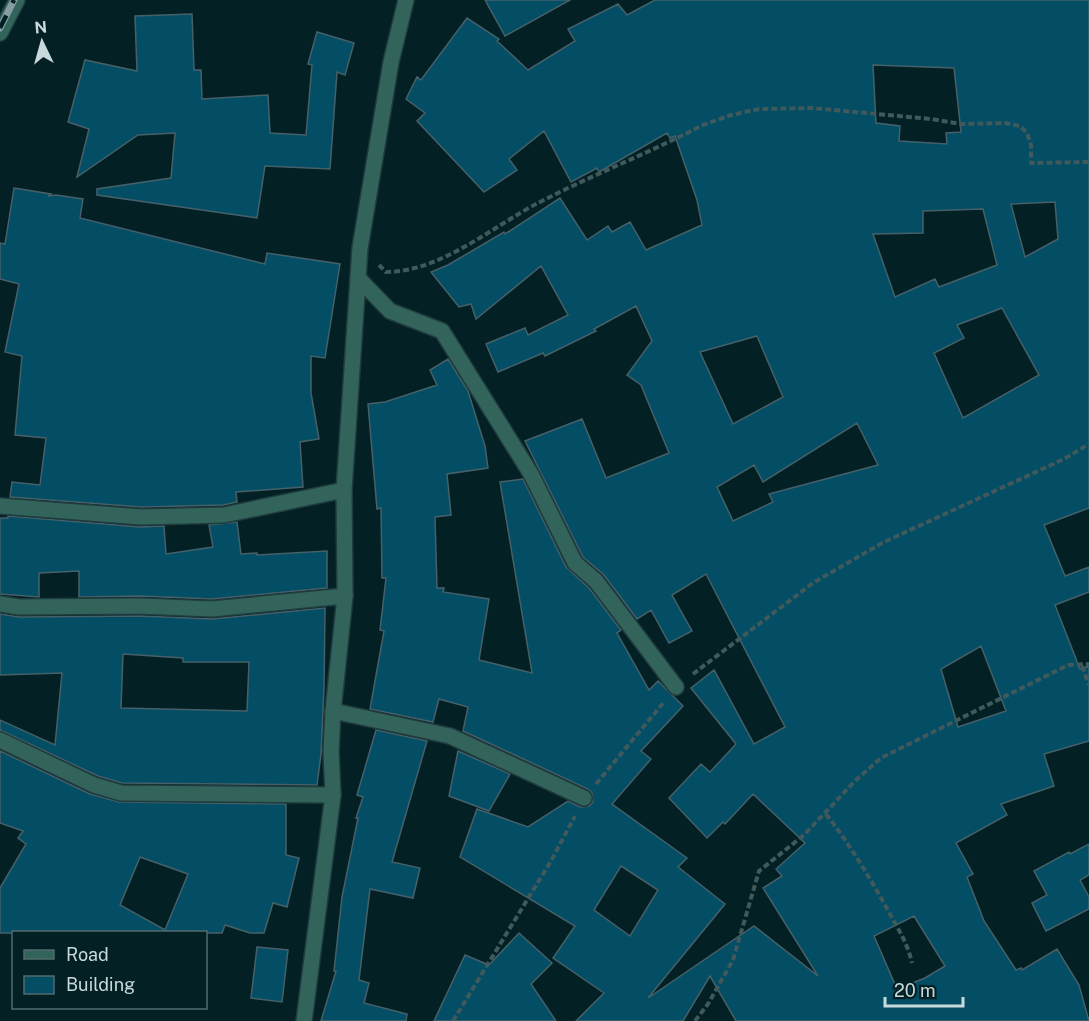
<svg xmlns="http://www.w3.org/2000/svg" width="1089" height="1021" font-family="'Public Sans',sans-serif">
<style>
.building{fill:#034e64;stroke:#46606a;stroke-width:1.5;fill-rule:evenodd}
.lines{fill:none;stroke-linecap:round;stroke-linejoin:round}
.minor-casing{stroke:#1f3b3e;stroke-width:18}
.path{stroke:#3f595c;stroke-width:4;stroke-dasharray:6 3;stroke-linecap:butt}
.minor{stroke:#33645c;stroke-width:15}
.rail-casing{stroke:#879c9e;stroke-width:7}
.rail{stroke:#032124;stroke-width:4.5;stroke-dasharray:14;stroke-linecap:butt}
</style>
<rect width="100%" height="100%" fill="#032124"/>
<!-- building -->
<g class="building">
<polygon points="485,0 570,0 505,36"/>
<path d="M655,0h434v508l-45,17 21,51 24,-9v25l-34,13 25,64 9,-3v75l-45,13 10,32 -53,18 6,11 -51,28 17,31 -6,3 17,44 32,49 5,-2 1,2 35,-21 22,36 10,36h-353l-26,-45 -27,45h-107l28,-28 -51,-35 22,-32 -115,-69 17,-48 51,18 40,-26 12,6 9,-1 4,-4 -1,-9 -4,-4 -125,-58 5,-24 -29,-8 -6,23 -63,-13 14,-78 -4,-1 6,-52h-4l-1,-70 -4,1 -9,-105 17,-2 52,-17 -7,-15 18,-11 20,32 17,55 3,22 -41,6 4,41 -16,2 2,71h7l-1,4 46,7 -10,61 53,13 -32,-191 23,-3 43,88 23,21 32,42 -4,3 32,57 9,-9 25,25 -42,45 10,8 -39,45 75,54 -9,9 47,37 -77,94 106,-72 64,50 -55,-88 19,-12 -6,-7 29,-26 -52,-49 -28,30 -2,-2 -16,16 -38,-40 32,-34 9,8 26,-28 -45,-56 23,-18 40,74 31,-17 -79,-153 -34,21 20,36 -23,12 -18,-33 -14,9 -33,-44 -21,-18 -58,-116 57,-22 24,59 63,-25 -28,-68 -14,-10 25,-34 -16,-35 -42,23 2,2 -51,25 -2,-3 -45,19 -12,-28 39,-16 3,7 40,-20 -27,-49 -65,53 -5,-15 -12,3 -28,-35 17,-7 56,-33 1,2 55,-36 27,42 21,-14 4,6 18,-10 16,28 56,-25 -5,-25 -22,-64 -5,2 -3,-5 -68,39 -2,-4 -26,14 -27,-51 -35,28 8,11 -33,22 -67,-71 8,-8 -19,-14 11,-22 4,3 46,-62 32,21 -2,2 31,29 47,-29 -7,-12 50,-25 9,11zM873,65l81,3 7,64 -15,1 1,11 -48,-3 1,-15 -24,-3zM1055,202l3,37 -33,18 -14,-53zM983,209l14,56 -58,22 -4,-8 -40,18 -22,-63 50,-1v-22zM1002,308l37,67 -76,43 -29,-65 30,-15 -7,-13zM757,336l26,61 -50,27 -33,-72zM857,423l21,42 -109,29 4,8 -40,19 -16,-34 37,-22 9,17zM981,646l25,65 -48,16 -17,-58zM621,866l37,24 -28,46 -36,-26zM914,916l31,50 -20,12 -28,11 -23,-53z"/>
<polygon points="192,14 194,70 201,70 202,99 268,95 270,133 306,135 312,65 308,64 317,32 354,43 345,75 337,72 330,169 265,166 257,218 97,195 97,189 171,178 175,133 138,135 77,177 89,129 68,122 85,60 137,71 135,16"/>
<polygon points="14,188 51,194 48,196 56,195 83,199 80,218 265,264 267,253 340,264 325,358 311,356 311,393 319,439 300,442 303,487 236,492 237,502 223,505 141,507 10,497 12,482 40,485 46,438 15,435 22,356 5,352 19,284 0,279 0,243 5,244"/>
<polygon points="8,516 140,527 164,526 166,554 213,547 209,525 237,522 241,554 257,553 257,555 327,551 327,588 212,599 140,596 79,597 79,571 39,573 39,597 0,594 0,518 8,518"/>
<path d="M325,608l-1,80 -3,66 -4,31 -195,-2 -24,-7 -98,-46v-10l55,25 7,-72 -62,2v-61l19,3 121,-1 72,3zM123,654l60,4v4h66l-2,49 -126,-3z"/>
<polygon points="376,730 427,741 392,862 420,868 413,898 370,889 359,980 369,983 364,1003 407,1014 406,1021 321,1021 336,971 334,971 342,897 358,818 356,818 363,797 357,795"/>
<path d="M0,751l90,43 29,8 167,2v51l13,3 -12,49 -14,-4 -9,30h-14l-25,-8 -3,8h-222v-45l26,-44 -8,-6 5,-7 -23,-8zM140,857l48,17 -23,56 -45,-25z"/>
<polygon points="458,751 510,774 489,811 449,796"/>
<polygon points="1089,844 1089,875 1080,880 1089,897 1089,909 1046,931 1032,903 1047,895 1034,871 1069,852 1070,854"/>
<polygon points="519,933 552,963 531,984 556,1021 434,1021 465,955 489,965"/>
<polygon points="257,947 288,950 282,1002 251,998"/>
</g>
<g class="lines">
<!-- minor casing -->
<g class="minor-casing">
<g id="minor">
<polyline points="0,33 17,0"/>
<polyline points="358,278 390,311 442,331 531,474 575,563 596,581 676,687"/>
<polyline points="0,506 141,517 224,515 344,490"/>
<polyline points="0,604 19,607 140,606 212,609 345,596"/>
<polyline points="333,711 450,736 584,798"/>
<polyline points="0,740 94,785 121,793 333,795"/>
<polyline points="304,1021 333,795 331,751 333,711 345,596 344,490 360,248 391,62 406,0"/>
</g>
</g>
<!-- path -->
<g class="path">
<path d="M379,265l7,7c54,0 106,-45 152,-69 54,-28 111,-50 165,-78l28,-10 28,-6 53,-1 119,11 30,5 44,-1 15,3 7,7 4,12v18l58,-1"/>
<polyline points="1082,666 1089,685"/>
<polyline points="693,674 813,583 882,543 1064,459 1089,444"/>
<polyline points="596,784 664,702"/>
<path d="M826,814c25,32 46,67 65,102 9,16 17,29 21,47"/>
<polyline points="453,1021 551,861 575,816"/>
<polyline points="695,1021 708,1004 733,960 759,871 804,835 855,781 881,758 899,749 1068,665 1089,664"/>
</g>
<!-- minor -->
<use href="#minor" class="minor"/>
<!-- rail casing -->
<g class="rail-casing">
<polyline id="rail" points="0,28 14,0"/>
</g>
<!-- rail -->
<use href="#rail" class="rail"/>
</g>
<!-- legend -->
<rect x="12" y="931" width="195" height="78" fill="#032124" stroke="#526b6d" stroke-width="1.5"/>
<rect x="24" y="950" width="30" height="9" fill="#33645c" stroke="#526b6d" stroke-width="1.5"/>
<text x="66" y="961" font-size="18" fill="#c9d9db">Road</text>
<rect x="24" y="976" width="30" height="18" fill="#034e64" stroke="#526b6d" stroke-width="1.5"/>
<text x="66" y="991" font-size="18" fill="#c9d9db">Building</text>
<!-- north arrow -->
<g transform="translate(42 42) rotate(355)" stroke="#032124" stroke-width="4.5" paint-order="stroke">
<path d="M0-4.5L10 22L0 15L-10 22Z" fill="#c9d9db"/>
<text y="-9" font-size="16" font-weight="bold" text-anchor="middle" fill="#c9d9db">N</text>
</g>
<!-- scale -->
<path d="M885 997v9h78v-9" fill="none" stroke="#c9d9db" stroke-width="3"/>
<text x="894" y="997" font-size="18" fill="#c9d9db" stroke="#032124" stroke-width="4.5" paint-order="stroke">20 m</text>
</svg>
